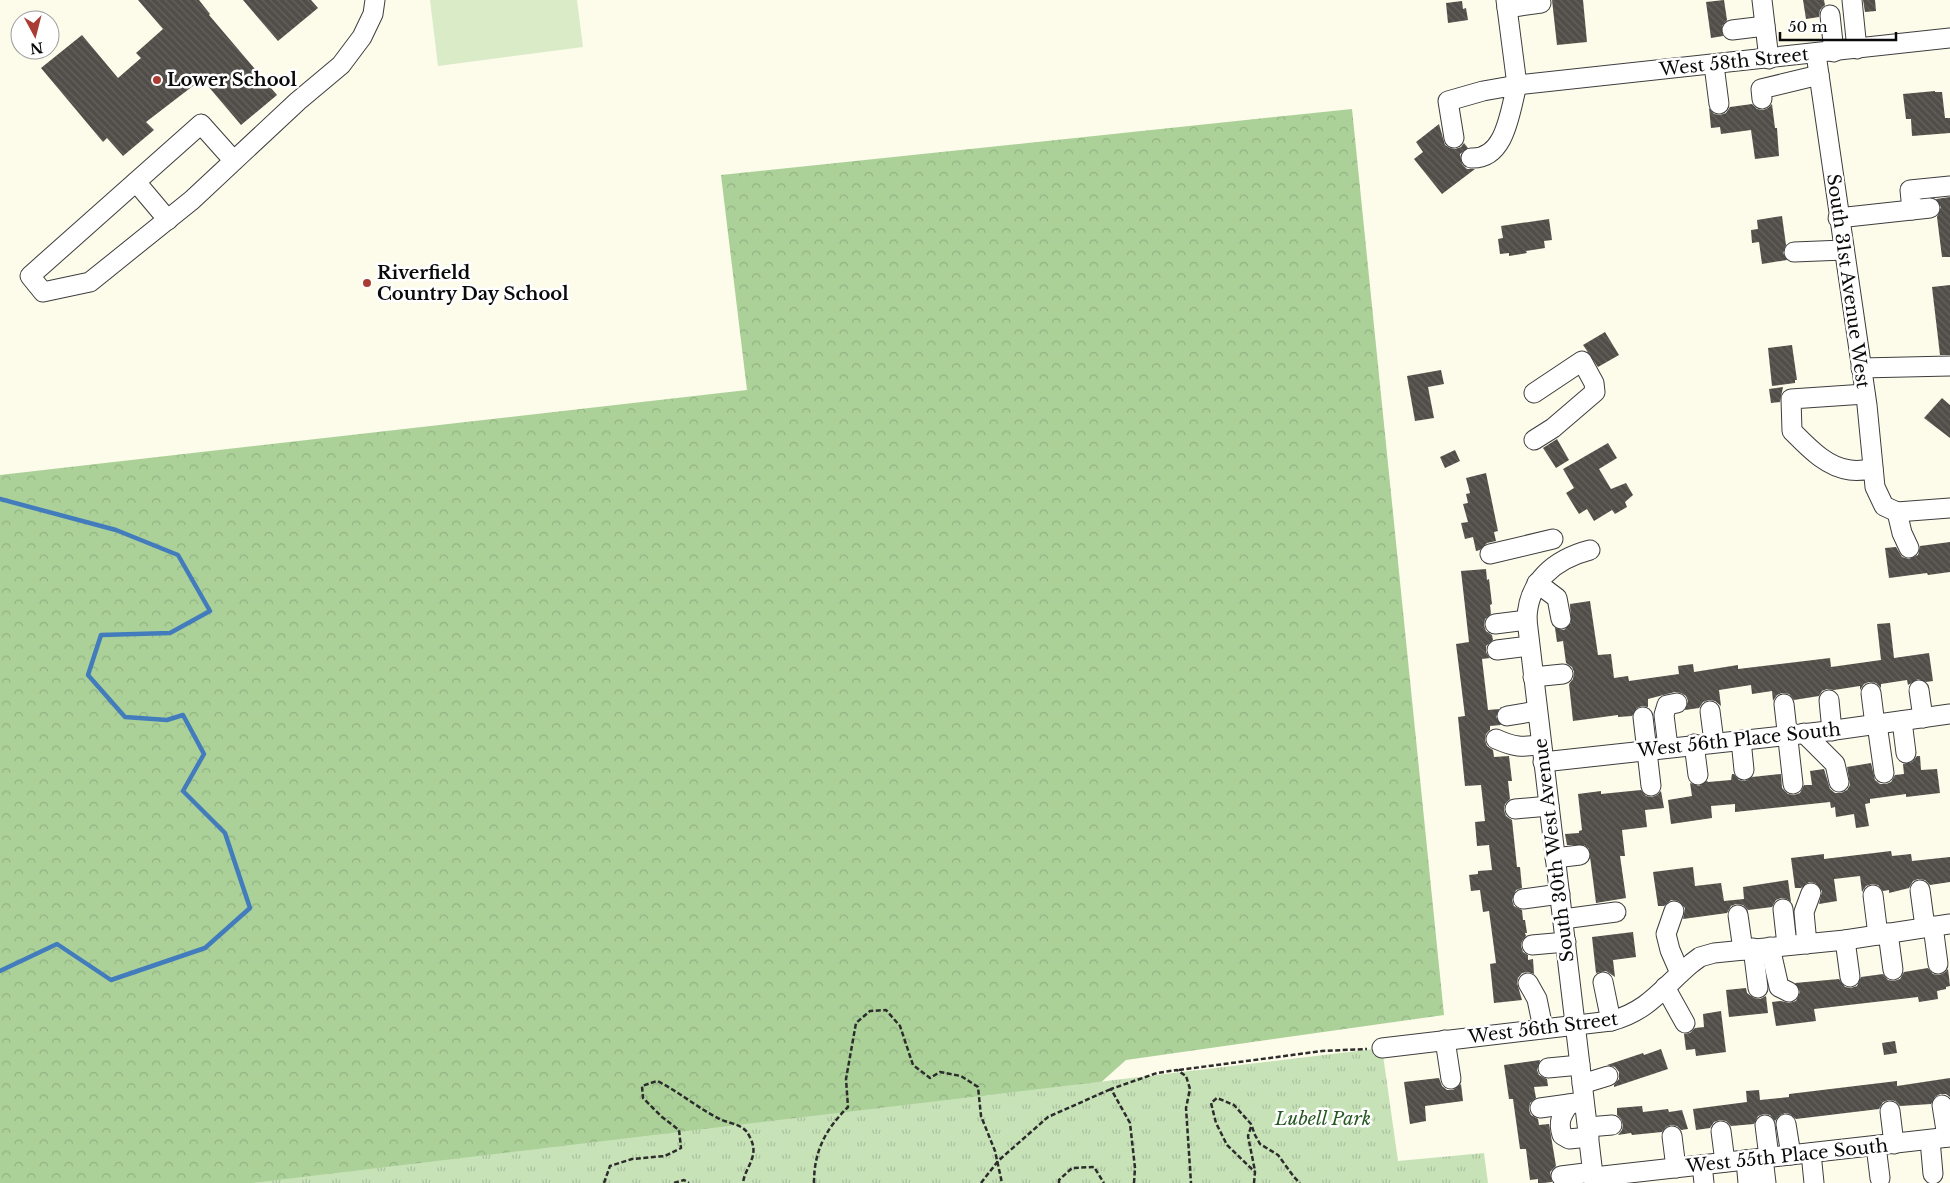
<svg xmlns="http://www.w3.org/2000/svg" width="1950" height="1183" font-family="'Libre Baskerville',serif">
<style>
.forest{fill:url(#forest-crowns)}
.park{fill:url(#park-tufts)}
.pitch{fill:#daebc8}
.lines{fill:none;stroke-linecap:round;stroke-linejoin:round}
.stream{stroke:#437cbd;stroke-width:4.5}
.building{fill:url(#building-back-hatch)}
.minor-casing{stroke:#3d3d3d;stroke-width:21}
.path{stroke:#2c2c2c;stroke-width:2.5;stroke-dasharray:5 2.5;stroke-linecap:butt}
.minor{stroke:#fff;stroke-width:19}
.poi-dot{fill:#aa3d33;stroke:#fff;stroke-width:2}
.labels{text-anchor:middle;stroke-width:5;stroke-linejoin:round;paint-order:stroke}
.street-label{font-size:18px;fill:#0a0a0a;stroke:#fff}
.poi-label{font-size:18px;font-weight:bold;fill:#0a0a0a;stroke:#fff;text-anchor:start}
.park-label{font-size:18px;font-style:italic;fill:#275923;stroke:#fff}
</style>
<defs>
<pattern id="forest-crowns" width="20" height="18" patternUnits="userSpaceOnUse" patternTransform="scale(1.25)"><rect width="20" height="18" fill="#abd199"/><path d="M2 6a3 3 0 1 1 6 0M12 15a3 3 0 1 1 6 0" fill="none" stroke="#92b282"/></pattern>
<pattern id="park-tufts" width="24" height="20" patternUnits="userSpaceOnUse" patternTransform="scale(1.25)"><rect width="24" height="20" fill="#c8e2b8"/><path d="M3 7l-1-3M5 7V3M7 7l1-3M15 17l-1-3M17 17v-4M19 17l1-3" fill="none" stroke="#aac19d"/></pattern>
<pattern id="building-back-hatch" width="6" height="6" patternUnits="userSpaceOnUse" patternTransform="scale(1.25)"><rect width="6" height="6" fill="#514d48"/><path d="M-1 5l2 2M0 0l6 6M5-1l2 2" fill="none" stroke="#65625e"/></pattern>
</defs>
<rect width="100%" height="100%" fill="#fdfbea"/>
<!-- forest -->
<polygon class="forest" points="1352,109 1444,1015 1126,1060 1014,1160 1017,1183 0,1183 0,475 747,390 721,175"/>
<!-- park -->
<polygon class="park" points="1382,1048 1398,1161 1484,1153 1488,1183 252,1183"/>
<!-- pitch -->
<polygon class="pitch" points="430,0 577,0 583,47 438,66"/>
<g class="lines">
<!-- stream -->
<polyline class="stream" points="0,499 116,530 178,555 210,611 170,633 101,635 88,675 125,717 167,720 183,715 204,754 183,791 225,833 250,908 205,948 111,980 57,944 0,971"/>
</g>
<!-- building -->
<g class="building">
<polygon points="138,0 199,0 210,14 209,15 277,95 241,125 202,79 146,122 154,130 123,156 107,138 103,142 41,68 82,35 118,78 141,58 136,53 163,29"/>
<polygon points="243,0 311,0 318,8 278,41"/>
<polygon points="1552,0 1583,0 1587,42 1557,45"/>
<polygon points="1724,0 1727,20 1722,26 1723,36 1711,38 1706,2"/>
<polygon points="1803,0 1824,0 1825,5 1820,10 1819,17 1806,19"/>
<polygon points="1863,0 1875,0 1876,11 1865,12"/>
<polygon points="1462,1 1463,9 1466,8 1468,20 1448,23 1446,3"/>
<polygon points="1935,91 1935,92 1942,92 1945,118 1950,118 1950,133 1912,136 1911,119 1906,119 1903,94"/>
<polygon points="1752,104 1757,109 1763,110 1768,108 1772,104 1775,128 1777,128 1779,156 1755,159 1751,130 1721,134 1720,127 1711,128 1709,108 1714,114 1720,115 1726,113 1730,107"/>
<polygon points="1439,124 1445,145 1450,148 1455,149 1461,147 1464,143 1468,148 1460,154 1462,164 1467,169 1475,169 1442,194 1414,159 1423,152 1416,142"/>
<polygon points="1950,197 1950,257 1942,257 1937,217 1941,207 1936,199"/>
<polygon points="1782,216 1786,245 1783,253 1787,260 1762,264 1759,242 1752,243 1751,230 1758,229 1757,220"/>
<polygon points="1549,219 1552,240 1544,241 1545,248 1526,251 1527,253 1509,256 1509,253 1500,254 1498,239 1503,238 1501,226"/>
<polygon points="1950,285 1950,355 1940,355 1932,287"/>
<polygon points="1605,332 1619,355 1598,367 1583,345"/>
<polygon points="1792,345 1797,380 1795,380 1795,383 1772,386 1768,348"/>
<polygon points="1441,370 1444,384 1428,387 1434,418 1415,421 1407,376"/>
<polygon points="1783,387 1780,402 1771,403 1769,389"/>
<polygon points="1942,398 1950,405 1950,438 1924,418"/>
<polygon points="1557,439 1569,460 1556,468 1543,448"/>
<polygon points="1608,443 1617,458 1599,469 1611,489 1626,483 1633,495 1625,502 1627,507 1615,514 1612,510 1594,521 1587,509 1579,514 1566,493 1574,488 1563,469"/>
<polygon points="1455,450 1460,461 1445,468 1440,457"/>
<polygon points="1486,473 1498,531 1494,532 1496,541 1487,543 1480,550 1476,551 1473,537 1465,539 1461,523 1468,522 1463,504 1468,503 1466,494 1470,493 1466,478"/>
<polygon points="1950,542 1950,572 1928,575 1927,573 1889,578 1885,548 1896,547 1902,557 1909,559 1918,555 1920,546"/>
<polygon points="1486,569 1487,580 1489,579 1492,604 1490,605 1491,614 1485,619 1484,625 1486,631 1492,635 1493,640 1486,646 1486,652 1490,658 1482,659 1488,710 1499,709 1496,717 1501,725 1490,726 1490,730 1486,734 1485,740 1487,746 1493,750 1494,757 1509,756 1512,781 1508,781 1510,799 1505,804 1504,810 1506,816 1512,820 1517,867 1520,867 1522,888 1516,890 1512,900 1514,906 1522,910 1523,920 1525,920 1527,933 1525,933 1526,936 1522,941 1521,946 1523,952 1528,955 1528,960 1533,959 1534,974 1528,972 1522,973 1518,978 1517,983 1522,1000 1494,1003 1490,964 1496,963 1489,911 1483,912 1480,890 1471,891 1469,875 1478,874 1478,871 1492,870 1489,845 1477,846 1475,822 1485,821 1481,785 1465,786 1458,717 1465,716 1456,644 1469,642 1461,571"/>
<polygon points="1590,601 1598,655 1611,654 1614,678 1628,676 1629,681 1679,674 1678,666 1693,664 1694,672 1738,665 1738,669 1830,658 1831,667 1881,660 1877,624 1890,623 1894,658 1929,653 1933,681 1926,682 1918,679 1908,685 1907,680 1881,684 1881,688 1876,683 1869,682 1864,684 1860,690 1860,686 1834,690 1827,689 1822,691 1819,696 1794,700 1789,694 1782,693 1777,695 1773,701 1772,691 1752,694 1751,685 1719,690 1721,706 1715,701 1709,700 1703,702 1699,708 1685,710 1688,701 1686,696 1681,693 1675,692 1648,699 1648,707 1642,706 1637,708 1632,716 1618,717 1618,715 1573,721 1569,684 1573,679 1574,672 1572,667 1566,663 1563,641 1557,642 1555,628 1564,630 1571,623 1570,604"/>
<polygon points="1917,756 1920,756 1921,770 1937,769 1940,793 1906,797 1906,794 1870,799 1870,803 1865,804 1869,826 1856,828 1854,814 1836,817 1835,807 1831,808 1830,802 1735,812 1735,804 1711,806 1712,818 1671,824 1668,800 1692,796 1690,783 1699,786 1707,781 1708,782 1731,780 1732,774 1734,774 1739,780 1745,781 1752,777 1781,774 1782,788 1788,794 1794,795 1800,793 1804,785 1812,785 1810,771 1824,769 1830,789 1835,793 1841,793 1847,790 1850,785 1847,767 1871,763 1875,780 1880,784 1886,784 1891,782 1895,775 1904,774 1903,764 1912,762"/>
<polygon points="1641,790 1646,796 1652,797 1657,795 1661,791 1664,808 1645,810 1647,827 1622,830 1625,856 1620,856 1626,898 1596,903 1589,849 1584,845 1567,845 1565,834 1579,833 1579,831 1582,830 1578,794 1601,791 1601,794"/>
<polygon points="1891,851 1892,856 1911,854 1912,861 1950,857 1950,882 1930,885 1925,880 1918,879 1913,881 1909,888 1889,893 1889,890 1883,891 1878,885 1872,884 1866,886 1862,892 1860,876 1834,879 1837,901 1819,904 1822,891 1815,883 1809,882 1801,888 1795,888 1791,858 1824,854 1824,859"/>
<polygon points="1693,867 1695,886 1721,883 1724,901 1744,899 1743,887 1788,880 1791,902 1787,899 1781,898 1776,900 1772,907 1748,910 1743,905 1736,904 1731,906 1727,913 1683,919 1685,908 1678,901 1671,900 1664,906 1658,906 1653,872"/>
<polygon points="1633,932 1636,957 1613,960 1615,977 1606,971 1596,973 1592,937"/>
<polygon points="1928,968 1933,974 1939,975 1944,973 1948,969 1950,986 1946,987 1946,989 1937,991 1938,999 1919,1002 1918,997 1814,1009 1816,1021 1776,1026 1772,1002 1781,1001 1789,1003 1796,1001 1800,992 1795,983 1839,979 1845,987 1851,988 1857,986 1861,977 1883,974 1888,980 1894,981 1900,979 1904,972"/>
<polygon points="1746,988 1747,993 1754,998 1760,999 1766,996 1768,1013 1729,1017 1726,990"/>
<polygon points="1721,1011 1726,1052 1696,1056 1695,1049 1686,1050 1684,1034 1690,1033 1695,1028 1704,1027 1703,1014"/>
<polygon points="1895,1041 1897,1053 1884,1055 1882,1043"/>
<polygon points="1661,1049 1668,1069 1614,1087 1614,1085 1619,1079 1619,1072 1615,1067 1607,1065 1643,1053 1644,1055"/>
<polygon points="1540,1060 1537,1070 1539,1075 1547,1079 1548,1086 1534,1087 1536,1098 1530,1103 1529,1110 1531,1115 1538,1119 1539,1125 1549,1124 1556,1166 1550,1172 1552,1182 1543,1183 1538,1183 1538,1179 1530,1180 1526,1149 1520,1149 1513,1099 1509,1099 1504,1065"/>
<polygon points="1439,1078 1442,1086 1447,1090 1453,1090 1461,1084 1463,1101 1425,1106 1426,1121 1410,1124 1404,1082"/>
<polygon points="1950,1078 1950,1097 1946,1094 1940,1094 1935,1097 1931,1104 1900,1106 1895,1101 1889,1100 1883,1102 1879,1109 1796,1119 1790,1114 1785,1113 1779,1116 1775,1121 1770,1115 1764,1114 1758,1116 1754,1124 1731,1126 1726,1121 1720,1120 1714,1122 1710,1128 1696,1130 1693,1109 1747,1102 1746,1091 1759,1090 1760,1100 1789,1097 1789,1094 1897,1081 1897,1086"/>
<polygon points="1642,1106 1643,1112 1668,1109 1669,1112 1682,1110 1688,1129 1681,1130 1677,1126 1671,1125 1666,1127 1662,1132 1632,1135 1631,1133 1618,1135 1622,1130 1623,1125 1621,1119 1617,1115 1617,1108"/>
</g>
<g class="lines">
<!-- minor casing -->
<g class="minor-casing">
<g id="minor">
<polyline points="1506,0 1517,85 1950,38"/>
<polyline points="1762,0 1769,59"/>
<polyline points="1852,0 1857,49"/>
<polyline points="1507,8 1541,3"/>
<polyline points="1830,15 1834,52"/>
<polyline points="1732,30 1765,26"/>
<polyline points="1816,54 1867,405 1875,487 1884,506 1897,512 1950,508"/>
<polyline points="1714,65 1719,104"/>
<polyline points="1762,99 1761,89 1819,75"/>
<path d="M1454,138l-6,-37 35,-10 34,-6c-7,25 -11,75 -46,73"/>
<polyline points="234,161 201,124 30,276 43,292 90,282 192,200 298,101 341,65 362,37 373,14 375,0"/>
<polyline points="136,182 168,220"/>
<polyline points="1912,210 1910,190 1950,186"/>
<polyline points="1838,218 1930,208"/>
<polyline points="1794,252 1844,250"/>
<polyline points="1861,368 1950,366"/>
<polyline points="1534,393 1582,361 1594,383 1595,392 1553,428 1534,440"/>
<path d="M1865,394l-74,5 1,32c16,16 34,36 58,39 7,1 16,0 23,-1"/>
<polyline points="1897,512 1902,533 1909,548"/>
<path d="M1590,550c-35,9 -63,32 -63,70l67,563"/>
<polyline points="1490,554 1553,539"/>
<polyline points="1537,583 1557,598 1561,619"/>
<polyline points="1495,624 1527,620"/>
<polyline points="1497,650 1529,646"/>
<polyline points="1533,677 1563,674"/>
<polyline points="1919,690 1923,718"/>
<polyline points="1871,693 1875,725"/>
<polyline points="1829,700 1832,731"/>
<polyline points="1784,704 1793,784"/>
<polyline points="1710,711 1714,742"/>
<polyline points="1507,716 1537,711"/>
<polyline points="1643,717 1651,786"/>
<polyline points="1902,721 1906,753"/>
<polyline points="1877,724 1884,773"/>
<polyline points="1804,733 1835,764 1839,782"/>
<path d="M1496,739c18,8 26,9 45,5"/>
<polyline points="1741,740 1744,770"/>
<polyline points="1694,744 1698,775"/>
<polyline points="1668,747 1664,715 1667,705 1677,703"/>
<polyline points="1543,762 1828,731 1950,714"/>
<polyline points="1515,809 1549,806"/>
<polyline points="1555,858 1580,855"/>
<polyline points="1920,890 1925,927"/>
<polyline points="1873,895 1878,935"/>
<polyline points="1523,899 1560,894"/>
<polyline points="1783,909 1787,945"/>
<polyline points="1674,911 1666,934 1670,950 1680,973"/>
<polyline points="1738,915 1743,950"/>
<polyline points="1563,919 1616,912"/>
<polyline points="1933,926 1938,964"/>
<polyline points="1888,933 1893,970"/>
<polyline points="1845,940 1850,977"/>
<polyline points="1807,944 1804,912 1811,893"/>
<polyline points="1532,945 1566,942"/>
<polyline points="1770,947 1779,987 1789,992"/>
<polyline points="1753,948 1758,988"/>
<polyline points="1603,982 1611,1021"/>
<polyline points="1528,983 1537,999 1543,1028"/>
<polyline points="1665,987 1685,1023"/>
<polyline points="1445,1040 1451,1079"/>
<path d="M1382,1048l229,-27c38,-10 52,-34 81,-58l8,-6 14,-4 131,-13 105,-16"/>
<polyline points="1548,1068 1580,1065"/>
<polyline points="1582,1084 1608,1076"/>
<path d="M1569,1104c-8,12 -11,18 -7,31l7,4 20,-2"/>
<polyline points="1942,1105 1947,1137"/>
<polyline points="1540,1108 1576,1103"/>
<polyline points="1890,1111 1894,1144"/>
<polyline points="1786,1124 1791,1155"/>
<polyline points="1765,1125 1769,1157"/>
<polyline points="1588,1127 1612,1125"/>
<polyline points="1721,1131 1725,1162"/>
<polyline points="1672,1136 1676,1168"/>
<polyline points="1930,1140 1933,1174"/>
<polyline points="1876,1146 1880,1178"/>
<polyline points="1811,1153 1814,1183"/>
<polyline points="1763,1158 1766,1183"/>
<polyline points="1746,1160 1748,1183"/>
<polyline points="1702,1165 1704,1183"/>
<polyline points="1561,1176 1593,1172"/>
<polyline points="1594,1177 1950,1137"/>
</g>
</g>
<!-- path -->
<g class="path">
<polyline points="1179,1070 1322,1051 1367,1049"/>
<polyline points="1251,1127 1248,1136 1255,1171"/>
<path d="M604,1183l6,-17 22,-7 33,-3 16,-8 -2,-18 -17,-13 -19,-19 -1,-12 15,-5c21,10 38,25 59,36 9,6 24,6 31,15 2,3 6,11 6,14 3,13 -9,25 -10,37"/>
<polyline points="674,1183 684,1180 689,1183"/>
<path d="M814,1183c0,-33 12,-54 34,-76l-2,-28 10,-56 14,-12 16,-1 14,16 13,39 17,13 10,-6 21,4 17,11 3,29 14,35 7,32"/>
<polyline points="981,1183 998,1161 1048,1117 1111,1089"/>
<polyline points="1059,1183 1059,1180 1072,1168 1094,1167 1104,1183"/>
<polyline points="1134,1183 1135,1168 1130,1123 1111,1089 1157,1073 1177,1070 1186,1076 1190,1089 1186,1108 1191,1183"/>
<polyline points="1254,1183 1255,1172 1227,1145 1216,1123 1211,1103 1217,1098 1234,1105 1251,1124 1255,1135 1260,1144 1278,1155 1294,1177 1300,1183"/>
</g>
<!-- minor -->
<use href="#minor" class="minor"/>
</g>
<!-- markers -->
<g class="poi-dot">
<circle cx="157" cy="80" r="5"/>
<circle cx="367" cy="283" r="5"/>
</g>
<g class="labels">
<!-- street labels -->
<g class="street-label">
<text transform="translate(1734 62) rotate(-6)" y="6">West 58th Street</text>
<text transform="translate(1848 281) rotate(82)" y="6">South 31st Avenue West</text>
<text transform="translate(1739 740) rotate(-6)" y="6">West 56th Place South</text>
<text transform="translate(1554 850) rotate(-97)" y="6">South 30th West Avenue</text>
<text transform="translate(1543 1028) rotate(-7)" y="6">West 56th Street</text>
<text transform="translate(1787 1156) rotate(-6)" y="6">West 55th Place South</text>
</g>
<!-- poi labels -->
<g class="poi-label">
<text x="167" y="86">Lower School</text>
<text x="377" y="279">Riverfield<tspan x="377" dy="21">Country Day School</tspan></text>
</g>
<!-- park labels -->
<g class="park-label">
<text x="1323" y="1125">Lubell Park</text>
</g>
</g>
<!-- north arrow -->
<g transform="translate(35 35) rotate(173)"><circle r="24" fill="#ffffff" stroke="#9d9d9d"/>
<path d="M0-4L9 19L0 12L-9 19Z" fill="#aa3d33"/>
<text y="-8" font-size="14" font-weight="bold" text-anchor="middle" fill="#0a0a0a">N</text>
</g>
<!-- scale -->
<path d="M1780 32v8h116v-8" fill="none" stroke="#0a0a0a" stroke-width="2.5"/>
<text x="1788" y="32" font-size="15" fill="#0a0a0a" stroke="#ffffff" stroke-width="4" paint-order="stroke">50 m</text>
</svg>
